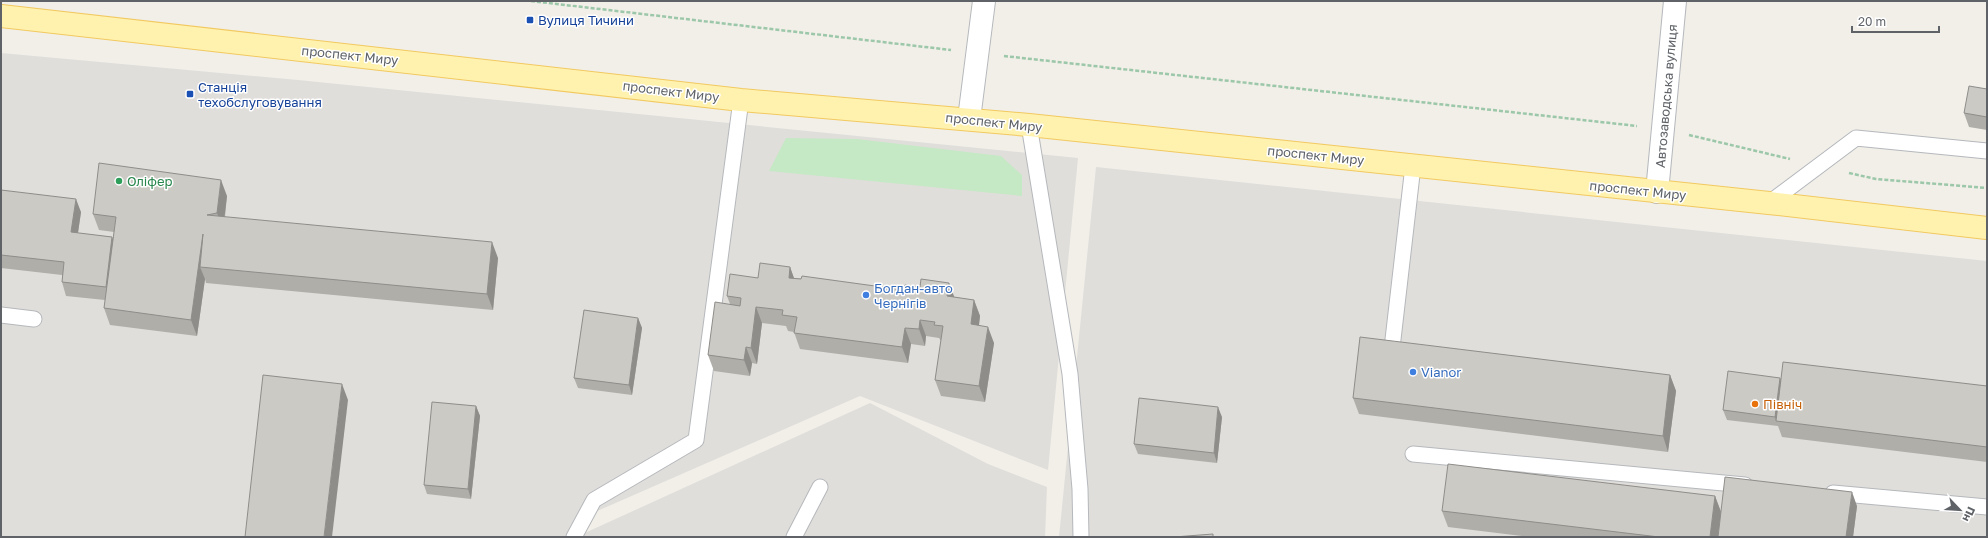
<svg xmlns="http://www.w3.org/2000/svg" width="1988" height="538" font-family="'Golos Text',sans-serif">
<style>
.industrial{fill:#e0deda}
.green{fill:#c5e8c5}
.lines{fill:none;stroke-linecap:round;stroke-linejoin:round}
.service-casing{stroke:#b5b8bc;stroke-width:17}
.minor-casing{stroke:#b5b8bc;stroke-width:24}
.primary-casing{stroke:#f2c960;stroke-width:24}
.path{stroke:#9cc7a9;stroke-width:2.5;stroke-dasharray:4 2;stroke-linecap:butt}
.service{stroke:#fff;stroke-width:15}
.minor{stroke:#fff;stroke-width:22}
.primary{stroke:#fff2af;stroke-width:22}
.wall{fill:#afaea9}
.shaded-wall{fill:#8f8d8a}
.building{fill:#cccac5;stroke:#8f8d8a}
.transit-dot{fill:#1a4fb4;stroke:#fff;stroke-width:1.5}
.leisure-dot{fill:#2e9e5b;stroke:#fff;stroke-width:1.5}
.shop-dot{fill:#3f7fe0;stroke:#fff;stroke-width:1.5}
.food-dot{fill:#e8710a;stroke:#fff;stroke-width:1.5}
.labels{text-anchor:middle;stroke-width:3;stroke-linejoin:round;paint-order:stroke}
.transit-label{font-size:13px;fill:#164399;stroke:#fff;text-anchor:start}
.street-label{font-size:13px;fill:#5f6368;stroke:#fff}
.leisure-label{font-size:13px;fill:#27864d;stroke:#fff;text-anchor:start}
.shop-label{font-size:13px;fill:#366cbe;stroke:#fff;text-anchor:start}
.food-label{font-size:13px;fill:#c56008;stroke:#fff;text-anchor:start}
</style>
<rect width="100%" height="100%" fill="#f1efe8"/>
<!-- industrial -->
<g class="industrial">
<polygon points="1,53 298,80 1078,158 1048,470 860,396 595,512 570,537 1,537"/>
<polygon points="1096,167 1987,261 1987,537 1059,537"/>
<polygon points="870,403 988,464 1047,487 1045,537 576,537"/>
</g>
<!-- green -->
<polygon class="green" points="786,138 857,139 1001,156 1022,175 1022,196 769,171"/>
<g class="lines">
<!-- service casing -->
<g class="service-casing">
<g id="service">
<polyline points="1029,125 1070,374 1080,489 1081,537"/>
<polyline points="1769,203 1856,138 1987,151"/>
<polyline points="1,315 34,319"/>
<polyline points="1392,348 1413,166"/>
<polyline points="1413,454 1745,485"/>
<polyline points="1833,493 1987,507"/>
<polyline points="574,537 594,500 696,440 741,100"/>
<polyline points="794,537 820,487"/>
</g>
</g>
<!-- minor casing -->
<g class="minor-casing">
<g id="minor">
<polyline points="969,119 984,1"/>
<polyline points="1657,192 1675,1"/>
</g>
</g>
<!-- primary casing -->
<g class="primary-casing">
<polyline id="primary" points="1,16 741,100 1029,125 1769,203 1987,228"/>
</g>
<!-- path -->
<g class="path">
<polyline points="531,1 951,50"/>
<polyline points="1004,56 1637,126"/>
<polyline points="1689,135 1790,159"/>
<polyline points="1849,173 1876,179 1987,188"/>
</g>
<!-- service -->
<use href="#service" class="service"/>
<!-- minor -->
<use href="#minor" class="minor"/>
<!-- primary -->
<use href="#primary" class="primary"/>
</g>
<!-- wall -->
<g class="wall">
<polygon points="1987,89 1987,130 1969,127 1964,113"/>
<polygon points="1,190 81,212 78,233 112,237 113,240 114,232 99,230 93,214 227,196 225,217 498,258 493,310 206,283 205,279 197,336 110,325 104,308 105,300 66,296 62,282 62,275 1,268"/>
<polygon points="790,267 794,278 904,290 920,287 949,283 954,297 974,300 980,316 979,325 994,343 985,402 941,396 935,380 941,341 939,338 926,336 925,346 911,344 908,363 800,349 794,332 788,331 786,326 762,323 757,364 752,363 750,376 714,371 708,355 730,304 727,296"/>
<polygon points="638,318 642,328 632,395 578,388 574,378"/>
<polygon points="1670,375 1676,391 1668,452 1359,414 1353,398"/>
<polygon points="1780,378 1781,381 1987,386 1987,462 1782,437 1778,426 1727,420 1723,410"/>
<polygon points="476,406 480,416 471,499 427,494 424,485"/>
<polygon points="1222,417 1217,463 1138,454 1134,444"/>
<polygon points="1715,496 1721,512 1857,506 1853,537 1531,537 1448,527 1442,511"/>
</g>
<!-- shaded-wall -->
<g class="shaded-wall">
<polygon points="221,180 227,196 223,229 217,213"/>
<polygon points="76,199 81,212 76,246 71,232"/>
<polygon points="203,234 200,267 205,279 197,336 191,320"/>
<polygon points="112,237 117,251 111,301 106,287"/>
<polygon points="492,242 498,258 493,310 487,294"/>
<polygon points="790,267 796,284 789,278"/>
<polygon points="949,283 955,299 947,296"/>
<polygon points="974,300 980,316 977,341 971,324"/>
<polygon points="756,307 762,323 757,364 751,348"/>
<polygon points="638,318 642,328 632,395 629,385"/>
<polygon points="920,320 926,336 925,346 919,329"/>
<polygon points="988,327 994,343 985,402 979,386"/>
<polygon points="905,328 911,344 908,363 902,347"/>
<polygon points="746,347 752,363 750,376 744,360"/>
<polygon points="1670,375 1676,391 1668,452 1663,436"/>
<polygon points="1780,378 1783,388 1776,421 1775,417"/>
<polygon points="342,384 348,400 332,537 324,537"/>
<polygon points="476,406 480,416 471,499 468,489"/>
<polygon points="1218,407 1222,417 1217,463 1214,453"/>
<polygon points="1852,492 1857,506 1853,537 1846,537"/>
<polygon points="1715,496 1721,512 1718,537 1710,537"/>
</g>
<!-- building -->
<g class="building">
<polygon points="1969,86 1987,89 1987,117 1964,113"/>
<polygon points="99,163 221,180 217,213 207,215 492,242 487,294 200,267 203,234 191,320 104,308 116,217 93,214"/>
<polygon points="1,190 76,199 71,232 112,237 106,287 62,282 64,262 1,255"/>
<polygon points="760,263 790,267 789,278 801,279 802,276 904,290 905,285 920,287 921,279 949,283 947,296 974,300 971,324 988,327 979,386 935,380 943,326 934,325 935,322 920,320 919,329 905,328 902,347 794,333 797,317 782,315 783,310 756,307 751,348 746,347 744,360 708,355 715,302 740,306 741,298 727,296 730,274 758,278"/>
<polygon points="584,310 638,318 629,385 574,378"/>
<polygon points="1360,337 1670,375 1663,436 1353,398"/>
<polygon points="1783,362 1987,386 1987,447 1776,421"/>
<polygon points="1728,371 1780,378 1775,417 1723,410"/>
<polygon points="263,375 342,384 324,537 245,537"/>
<polygon points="1139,398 1218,407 1214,453 1134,444"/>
<polygon points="432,402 476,406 468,489 424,485"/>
<polygon points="1448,464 1715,496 1710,537 1659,537 1442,511"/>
<polygon points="1725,477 1852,492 1846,537 1718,537"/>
<polygon points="1213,534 1213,537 1174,537"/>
</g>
<!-- markers -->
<g class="transit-dot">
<rect x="526" y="16" width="8" height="8" rx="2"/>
<rect x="186" y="90" width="8" height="8" rx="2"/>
</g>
<circle class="leisure-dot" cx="119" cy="181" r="4"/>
<g class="shop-dot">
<circle cx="866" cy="295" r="4"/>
<circle cx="1413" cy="372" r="4"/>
</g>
<circle class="food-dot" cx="1755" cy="404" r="4"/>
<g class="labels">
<!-- transit labels -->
<g class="transit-label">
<text x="538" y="25">Вулиця Тичини</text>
<text x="198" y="92">Станція<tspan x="198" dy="15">техобслуговування</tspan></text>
</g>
<!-- street labels -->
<g class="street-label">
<text transform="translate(350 55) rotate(6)" y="5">проспект Миру</text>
<text transform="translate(671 91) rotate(7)" y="5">проспект Миру</text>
<text transform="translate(1666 96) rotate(-85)" y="5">Автозаводська вулиця</text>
<text transform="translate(994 122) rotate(6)" y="5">проспект Миру</text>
<text transform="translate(1316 155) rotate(6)" y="5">проспект Миру</text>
<text transform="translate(1638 190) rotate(6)" y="5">проспект Миру</text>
</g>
<!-- leisure labels -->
<g class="leisure-label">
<text x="127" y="186">Оліфер</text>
</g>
<!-- shop labels -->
<g class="shop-label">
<text x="874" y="293">Богдан-авто<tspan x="874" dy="15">Чернігів</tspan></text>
<text x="1421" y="377">Vianor</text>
</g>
<!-- food labels -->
<g class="food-label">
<text x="1763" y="409">Північ</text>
</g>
</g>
<!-- border -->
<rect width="1988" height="538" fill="none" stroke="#5f6368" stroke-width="4"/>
<!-- north arrow -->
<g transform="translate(1960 510) rotate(115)" stroke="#ffffff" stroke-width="3" paint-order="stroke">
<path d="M0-3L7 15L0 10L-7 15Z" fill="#5f6368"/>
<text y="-6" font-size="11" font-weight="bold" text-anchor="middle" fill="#5f6368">Пн</text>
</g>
<!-- scale -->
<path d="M1852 26v6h87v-6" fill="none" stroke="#5f6368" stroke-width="2"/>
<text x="1858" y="26" font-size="12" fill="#5f6368" stroke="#ffffff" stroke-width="3" paint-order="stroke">20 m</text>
</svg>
